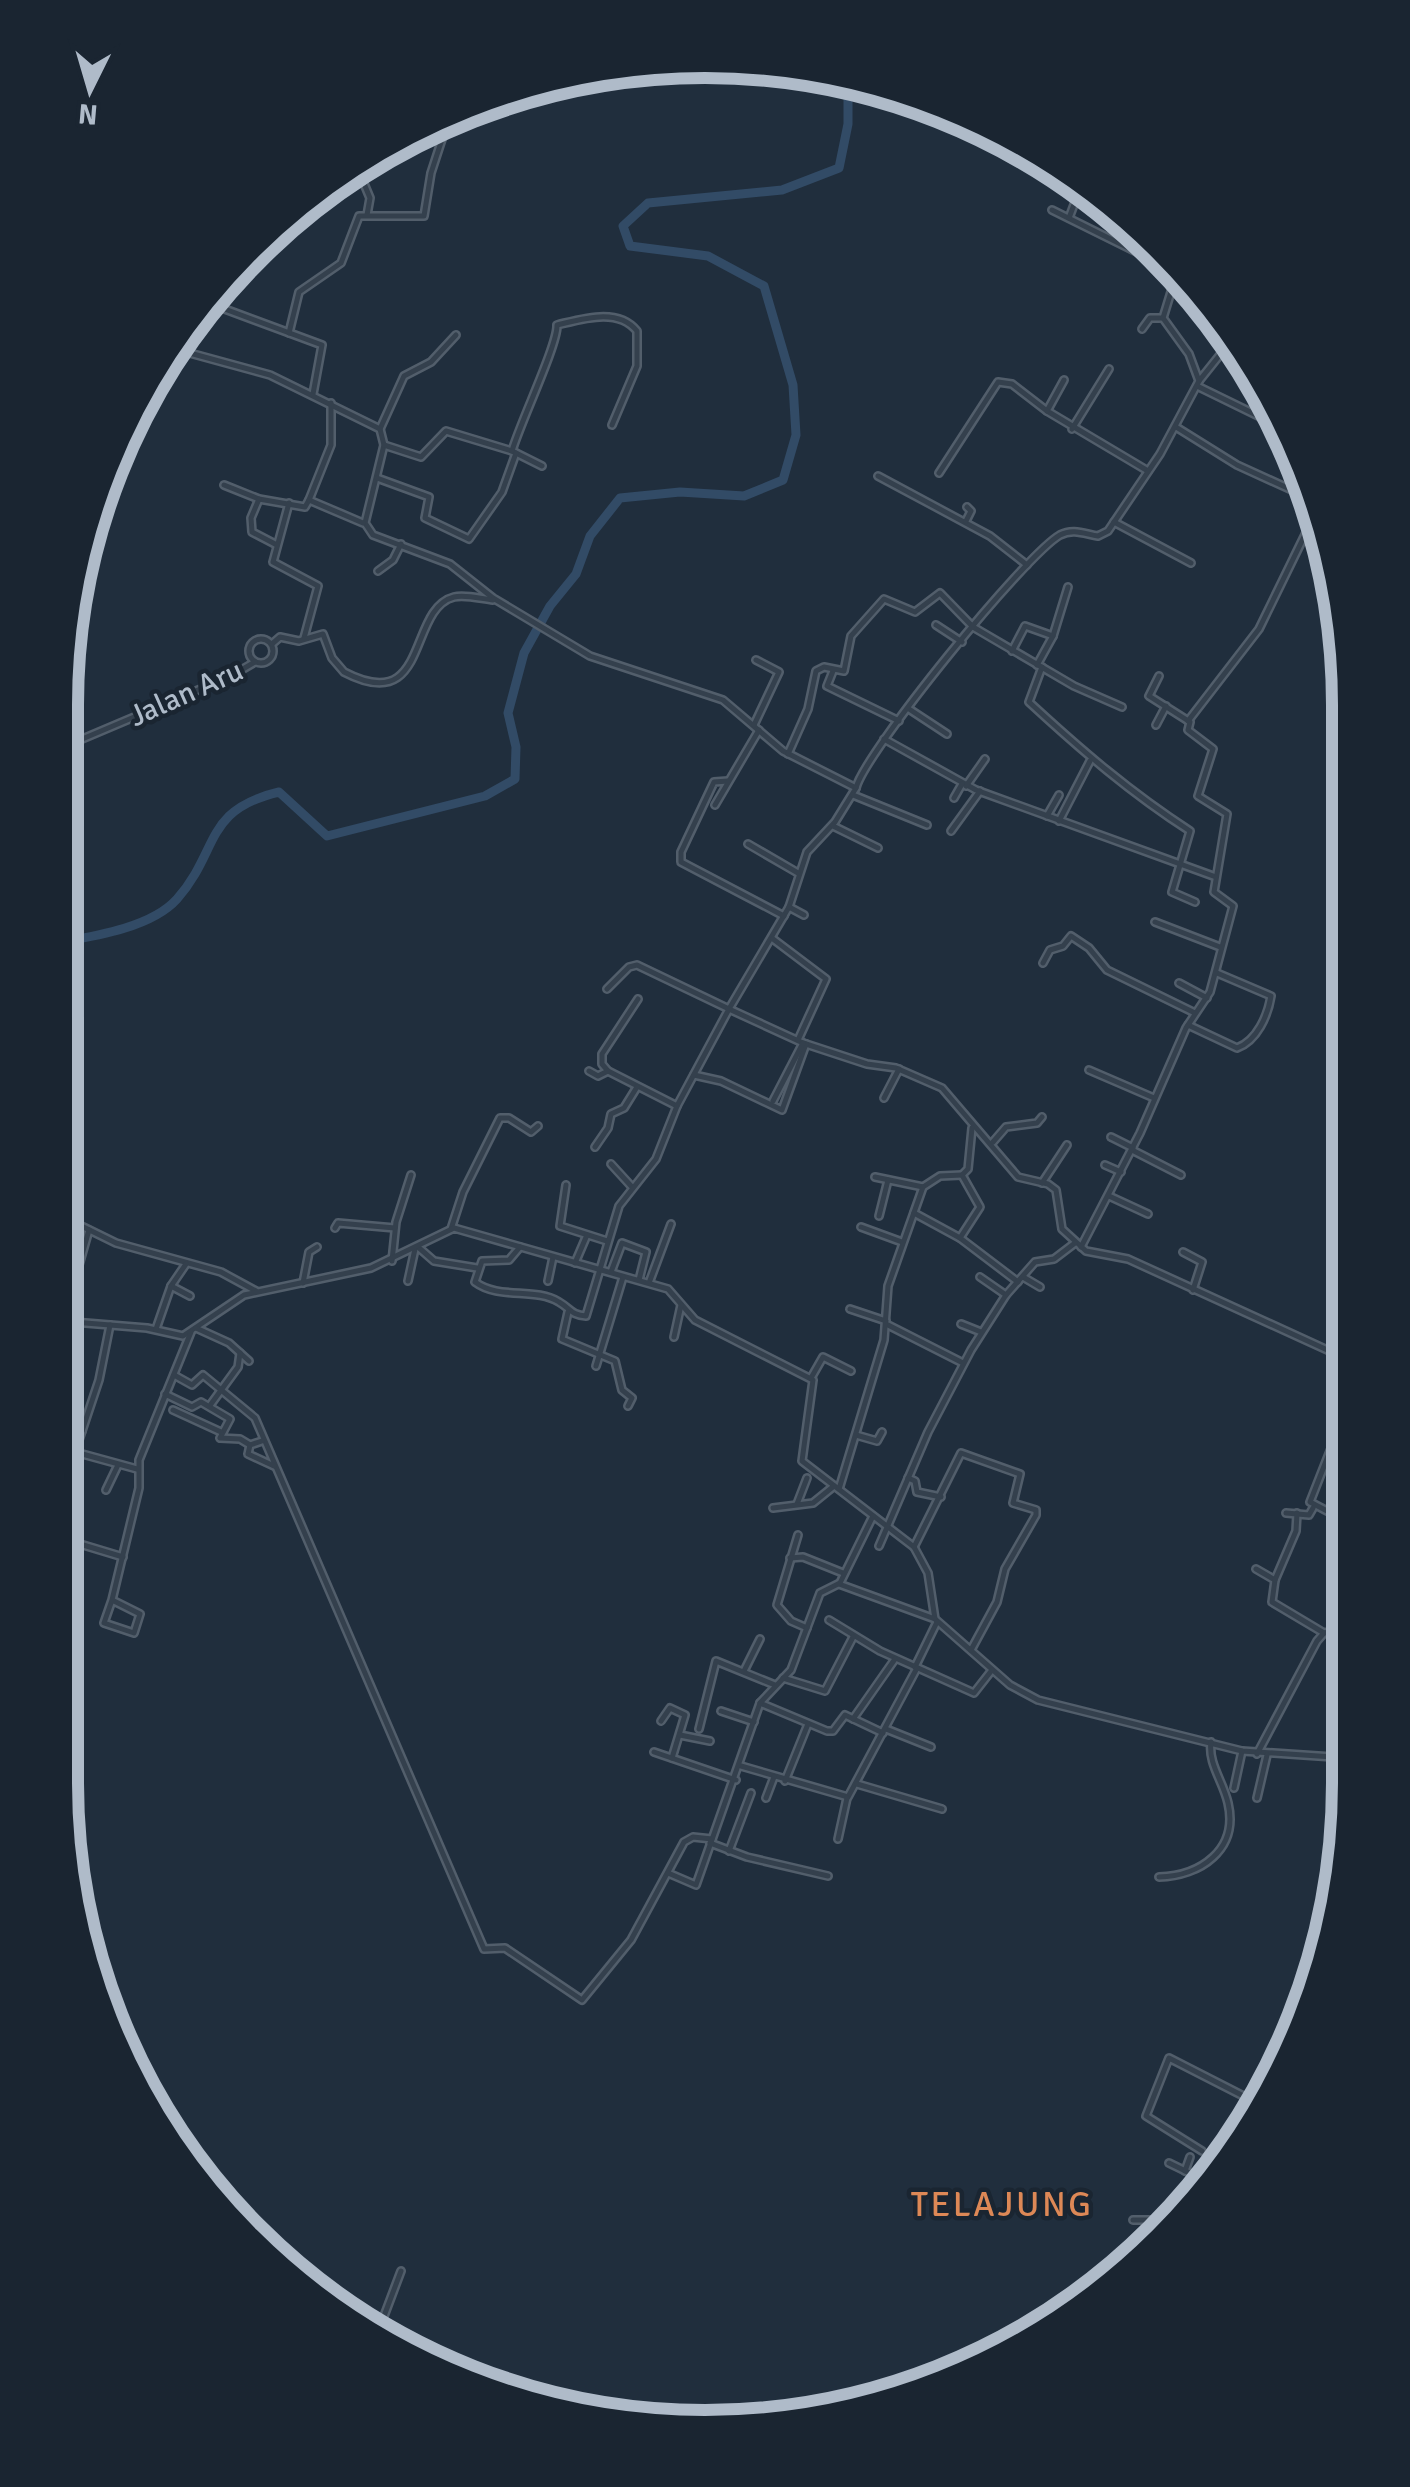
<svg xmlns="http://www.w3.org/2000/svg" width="1410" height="2487" font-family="Signika,sans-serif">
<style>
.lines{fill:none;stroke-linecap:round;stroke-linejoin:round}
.river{stroke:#324b66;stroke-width:9}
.minor-casing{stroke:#525e6b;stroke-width:10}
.minor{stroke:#34404d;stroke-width:5}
.labels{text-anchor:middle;stroke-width:9;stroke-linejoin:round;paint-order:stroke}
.street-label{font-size:30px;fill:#afbbc9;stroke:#1a2531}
.quarter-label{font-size:35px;letter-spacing:2.5px;fill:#dd8856;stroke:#1a2531}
.rim{fill:none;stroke:#afbbc9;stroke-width:12}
</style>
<rect width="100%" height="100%" fill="#202e3d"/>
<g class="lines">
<!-- river -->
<path class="river" d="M61,942c35,-6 91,-15 116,-43 43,-49 26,-89 102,-107l48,44 158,-40 30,-17 1,-32 -8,-34 16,-60 26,-47 26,-32 14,-38 30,-38 60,-6 64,4 39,-16 13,-45 -3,-50 -29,-99 -56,-30 -78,-10 -7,-20 25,-23 134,-13 57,-22 9,-44v-38"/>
<!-- minor casing -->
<g class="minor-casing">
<g id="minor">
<polyline points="724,70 744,78"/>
<polyline points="360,174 370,198 367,215"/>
<polyline points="1052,210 1177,272"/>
<polyline points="1069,218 1078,194"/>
<polyline points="214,305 322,345 313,394"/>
<polyline points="1142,329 1150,318 1163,318"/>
<polyline points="289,333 299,292 341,263 359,216 424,216 431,173 446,127"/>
<polyline points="175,349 270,375 380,429 384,445 365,523 373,535 450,564 493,598 590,656 723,700 783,751 856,788 835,822 807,852 789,907 729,1009 803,1043 867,1064 896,1068 942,1088 1018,1177 1048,1184 1056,1190 1062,1229 1086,1251 1128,1259 1347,1359"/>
<polyline points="1064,380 1047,411 1148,471"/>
<polyline points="1199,381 1223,351 1243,350"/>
<polyline points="1197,386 1281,427"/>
<polyline points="1260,397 1263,391"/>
<polyline points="1176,427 1237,465 1316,501"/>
<polyline points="380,429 404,376 431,362 456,335"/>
<polyline points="1072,429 1109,369"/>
<polyline points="384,445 421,457 446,431 512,451 542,466"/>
<path d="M512,451c8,-28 46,-107 45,-126 25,-6 61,-18 80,6v35l-25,59"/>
<polyline points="939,473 998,382 1012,384 1047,411"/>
<polyline points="878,476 990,536 1027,565"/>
<polyline points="377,478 429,497 425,518 469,539 502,492 516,453"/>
<polyline points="224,485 259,499 305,507 309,500 363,523"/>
<polyline points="259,499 251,518 252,532 277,545"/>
<polyline points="309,500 331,445 331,403"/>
<polyline points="289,503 273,562 318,586 304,638"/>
<polyline points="966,521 971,511 967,507"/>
<polyline points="1114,522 1191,563"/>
<polyline points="378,571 393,560 401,544"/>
<polyline points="936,625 962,642"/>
<circle cx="261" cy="651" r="12"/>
<path d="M272,644l8,-7 19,4 24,-7 9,24 12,14c86,45 63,-63 110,-75 11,-3 28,2 39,3"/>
<polyline points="1012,651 1025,626 1053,636"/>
<polyline points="1037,665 1053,636 1068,587"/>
<path d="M1042,667l-13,35c52,48 102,91 161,129l-18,61 23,10"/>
<polyline points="833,671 827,686 899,721"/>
<polyline points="909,709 947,734"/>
<polyline points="1188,721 1259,629 1318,508"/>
<polyline points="754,725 779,672 756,660"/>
<polyline points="1156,725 1166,706"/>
<polyline points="884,739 976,790 1216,877"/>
<polyline points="61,748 231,676 255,662"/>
<polyline points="788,754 808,709 816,671 824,667 844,671 851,636 884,599 915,612 940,593 973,627 1074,686 1122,707"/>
<polyline points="728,781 714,782 681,852 681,862 784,916"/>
<polyline points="966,786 985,759"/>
<path d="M856,788c9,-36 169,-233 204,-253 13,-7 25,-1 38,1l10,-5 52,-77 39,-73 -10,-27 -26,-36 15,-49"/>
<polyline points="853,795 927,825"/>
<polyline points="954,798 962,784"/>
<polyline points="715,805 759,730"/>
<polyline points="1047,816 1059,795"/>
<polyline points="1059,821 1090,761"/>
<polyline points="833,826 878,848"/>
<polyline points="951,831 980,791"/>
<polyline points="748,844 798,873"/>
<polyline points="789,907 804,915"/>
<polyline points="1155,922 1220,947"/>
<polyline points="773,939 826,979 798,1040"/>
<polyline points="1043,963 1050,950 1063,946 1071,936 1089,948 1107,970 1195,1013"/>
<polyline points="1179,983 1207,998"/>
<polyline points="638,999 602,1054 602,1064 608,1071 677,1106"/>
<path d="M1188,1025l49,23c20,-7 31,-33 34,-52l-54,-23"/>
<polyline points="1089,1070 1154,1098"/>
<polyline points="589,1071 598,1076 608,1071"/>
<polyline points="694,1075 721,1081 782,1110 806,1044"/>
<polyline points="884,1098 899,1069"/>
<polyline points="773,1101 803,1043"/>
<polyline points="1111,1137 1133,1148"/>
<polyline points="993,1142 1006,1127 1037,1123 1042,1117"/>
<polyline points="595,1147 608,1128 611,1114 624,1108 637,1087"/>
<polyline points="1132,1150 1181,1175"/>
<polyline points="611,1164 632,1187"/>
<polyline points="1105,1165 1121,1172"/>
<polyline points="875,1177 923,1187 940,1176 962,1175"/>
<polyline points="1042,1183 1067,1145"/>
<polyline points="566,1185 560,1226 607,1241"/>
<polyline points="1109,1196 1148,1214"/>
<polyline points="914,1213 960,1238 1018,1282"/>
<polyline points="61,1216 116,1243 221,1272 256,1291"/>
<polyline points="879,1216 888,1180"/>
<polyline points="861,1227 902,1242"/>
<polyline points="335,1228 338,1223 395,1228"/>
<polyline points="451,1229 463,1192 500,1118 509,1118 531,1132 538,1126"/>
<polyline points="960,1238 980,1207 962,1175 968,1169 972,1128"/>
<polyline points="418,1247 434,1261 477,1268"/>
<path d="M520,1247l-11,13 -27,1 -7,21c24,18 60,5 84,20 12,7 12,13 27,14l33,-110 37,-47 21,-53 52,-97 -92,-44 -8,2 -22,22"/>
<polyline points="1081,1247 1140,1133 1186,1028 1210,992 1233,906 1214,892 1227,814 1198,796 1213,749 1188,730 1190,722 1149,696 1159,676"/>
<polyline points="1183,1252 1202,1262 1193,1290"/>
<polyline points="392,1261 396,1222 411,1175"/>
<polyline points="575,1263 587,1235"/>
<polyline points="61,1272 77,1272 89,1230"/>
<polyline points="611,1272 622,1243 646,1252 639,1280"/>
<polyline points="980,1277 1006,1295"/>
<polyline points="1023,1277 1040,1287"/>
<polyline points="408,1281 415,1249"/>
<polyline points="548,1281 553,1257"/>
<polyline points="303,1283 309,1252 317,1247"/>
<polyline points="649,1283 671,1224"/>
<polyline points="171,1286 186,1264"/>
<polyline points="850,1309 886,1321"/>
<polyline points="568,1312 562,1339 615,1361 622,1390 632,1398 628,1406"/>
<polyline points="61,1321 147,1328 183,1336 244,1295 371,1268 454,1228 668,1289 695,1320 813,1380 802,1461 914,1547 928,1573 935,1619 1010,1685 1038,1700 1242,1751 1348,1758"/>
<polyline points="886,1324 963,1363"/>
<polyline points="961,1324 981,1332"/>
<polyline points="110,1325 99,1380 75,1452 137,1469"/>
<polyline points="196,1328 229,1343 249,1361"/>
<polyline points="156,1329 171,1286 190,1296"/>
<polyline points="674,1337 681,1305"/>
<polyline points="596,1366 623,1277"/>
<polyline points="174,1375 192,1385 203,1375 255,1418 484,1949 505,1948 582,2000 631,1940 684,1842 693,1837 712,1839"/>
<polyline points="811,1378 823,1357 851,1371"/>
<polyline points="165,1394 192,1407 201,1402 230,1419 220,1438 240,1439 250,1445"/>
<polyline points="211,1404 238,1367 240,1353"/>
<polyline points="173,1410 221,1432"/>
<polyline points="60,1420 82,1431"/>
<polyline points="1347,1424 1341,1423 1310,1502 1348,1522"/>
<polyline points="856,1435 877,1441 882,1432"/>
<polyline points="262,1441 250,1445 248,1454 274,1466"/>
<polyline points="60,1450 75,1452"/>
<polyline points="908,1478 915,1481 917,1492 941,1497"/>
<polyline points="839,1489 884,1340 888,1286 923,1187"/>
<polyline points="106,1490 118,1465"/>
<polyline points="797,1504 807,1478"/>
<polyline points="773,1508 813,1503 834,1486"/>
<polyline points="1286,1513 1309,1515 1313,1508"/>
<polyline points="798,1535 777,1605 791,1621 807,1628"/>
<polyline points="60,1538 123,1557"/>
<polyline points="879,1546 928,1432 971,1350 1006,1295 1035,1262 1054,1259 1075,1243"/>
<polyline points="914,1547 961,1453 1020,1474 1013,1503 1036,1510 1036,1515 1005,1569 997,1602 971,1650"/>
<polyline points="790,1558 803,1557 843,1573"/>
<polyline points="1256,1569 1275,1580 1272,1602 1324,1633"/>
<polyline points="1275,1580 1296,1531 1297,1513"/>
<polyline points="839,1584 935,1619"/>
<polyline points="112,1600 104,1623 134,1633 140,1614 112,1600 139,1488 139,1460 191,1332"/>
<polyline points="829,1620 880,1651 974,1693 992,1670"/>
<polyline points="915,1667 937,1622"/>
<polyline points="744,1671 760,1639"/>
<polyline points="783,1678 825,1691 853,1637"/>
<polyline points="760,1703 827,1731 833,1731 845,1715 883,1733"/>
<polyline points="721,1711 754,1722"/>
<polyline points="853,1719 895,1659"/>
<polyline points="661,1721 670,1708 685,1715 672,1758"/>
<polyline points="699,1729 716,1661 775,1685"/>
<polyline points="886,1729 931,1747"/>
<polyline points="680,1735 710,1741"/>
<polyline points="654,1752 736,1780"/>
<polyline points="1257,1754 1317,1641 1324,1633 1335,1631 1348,1611"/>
<polyline points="741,1766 848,1797 917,1668"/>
<polyline points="785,1781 808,1724"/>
<polyline points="857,1784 942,1809"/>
<polyline points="1234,1788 1242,1751"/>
<polyline points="766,1798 774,1777"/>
<polyline points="1257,1798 1267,1755"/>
<polyline points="838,1839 847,1798"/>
<polyline points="710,1843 747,1857 828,1876"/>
<polyline points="729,1851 751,1793"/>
<polyline points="668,1873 696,1885 760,1703 791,1670 820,1593 840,1583 873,1516"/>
<path d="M1159,1877c41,-1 80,-27 69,-74 -5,-22 -20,-39 -17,-61"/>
<polyline points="1202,2151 1146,2116 1169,2058 1263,2106"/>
<polyline points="1169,2163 1202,2179"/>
<polyline points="1185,2171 1190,2157"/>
<polyline points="1133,2220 1150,2220 1140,2247"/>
<polyline points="1135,2245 1145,2249"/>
<polyline points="1104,2275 1112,2278"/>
<polyline points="382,2323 403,2332 427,2355"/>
<polyline points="378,2332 401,2271"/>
</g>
</g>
<!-- minor -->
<use href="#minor" class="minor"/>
</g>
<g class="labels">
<!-- street labels -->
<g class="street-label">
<text transform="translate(186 693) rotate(-24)" y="10">Jalan Aru</text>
</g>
<!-- quarter labels -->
<g class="quarter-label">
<text x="1002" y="2216">TELAJUNG</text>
</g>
</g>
<!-- crop -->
<path d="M0 0H1410V2487H0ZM705 78H705A627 627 0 0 1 1332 705V1783A627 627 0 0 1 705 2410H705A627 627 0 0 1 78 1783V705A627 627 0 0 1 705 78Z" fill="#1a2531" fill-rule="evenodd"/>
<path class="rim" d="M705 78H705A627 627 0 0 1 1332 705V1783A627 627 0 0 1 705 2410H705A627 627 0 0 1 78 1783V705A627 627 0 0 1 705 78Z"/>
<!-- north arrow -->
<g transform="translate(90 90) rotate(185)" stroke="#1a2531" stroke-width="8" paint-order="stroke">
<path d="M0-8L18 38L0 25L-18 38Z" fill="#afbbc9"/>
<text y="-15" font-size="28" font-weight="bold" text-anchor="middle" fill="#afbbc9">N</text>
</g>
</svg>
